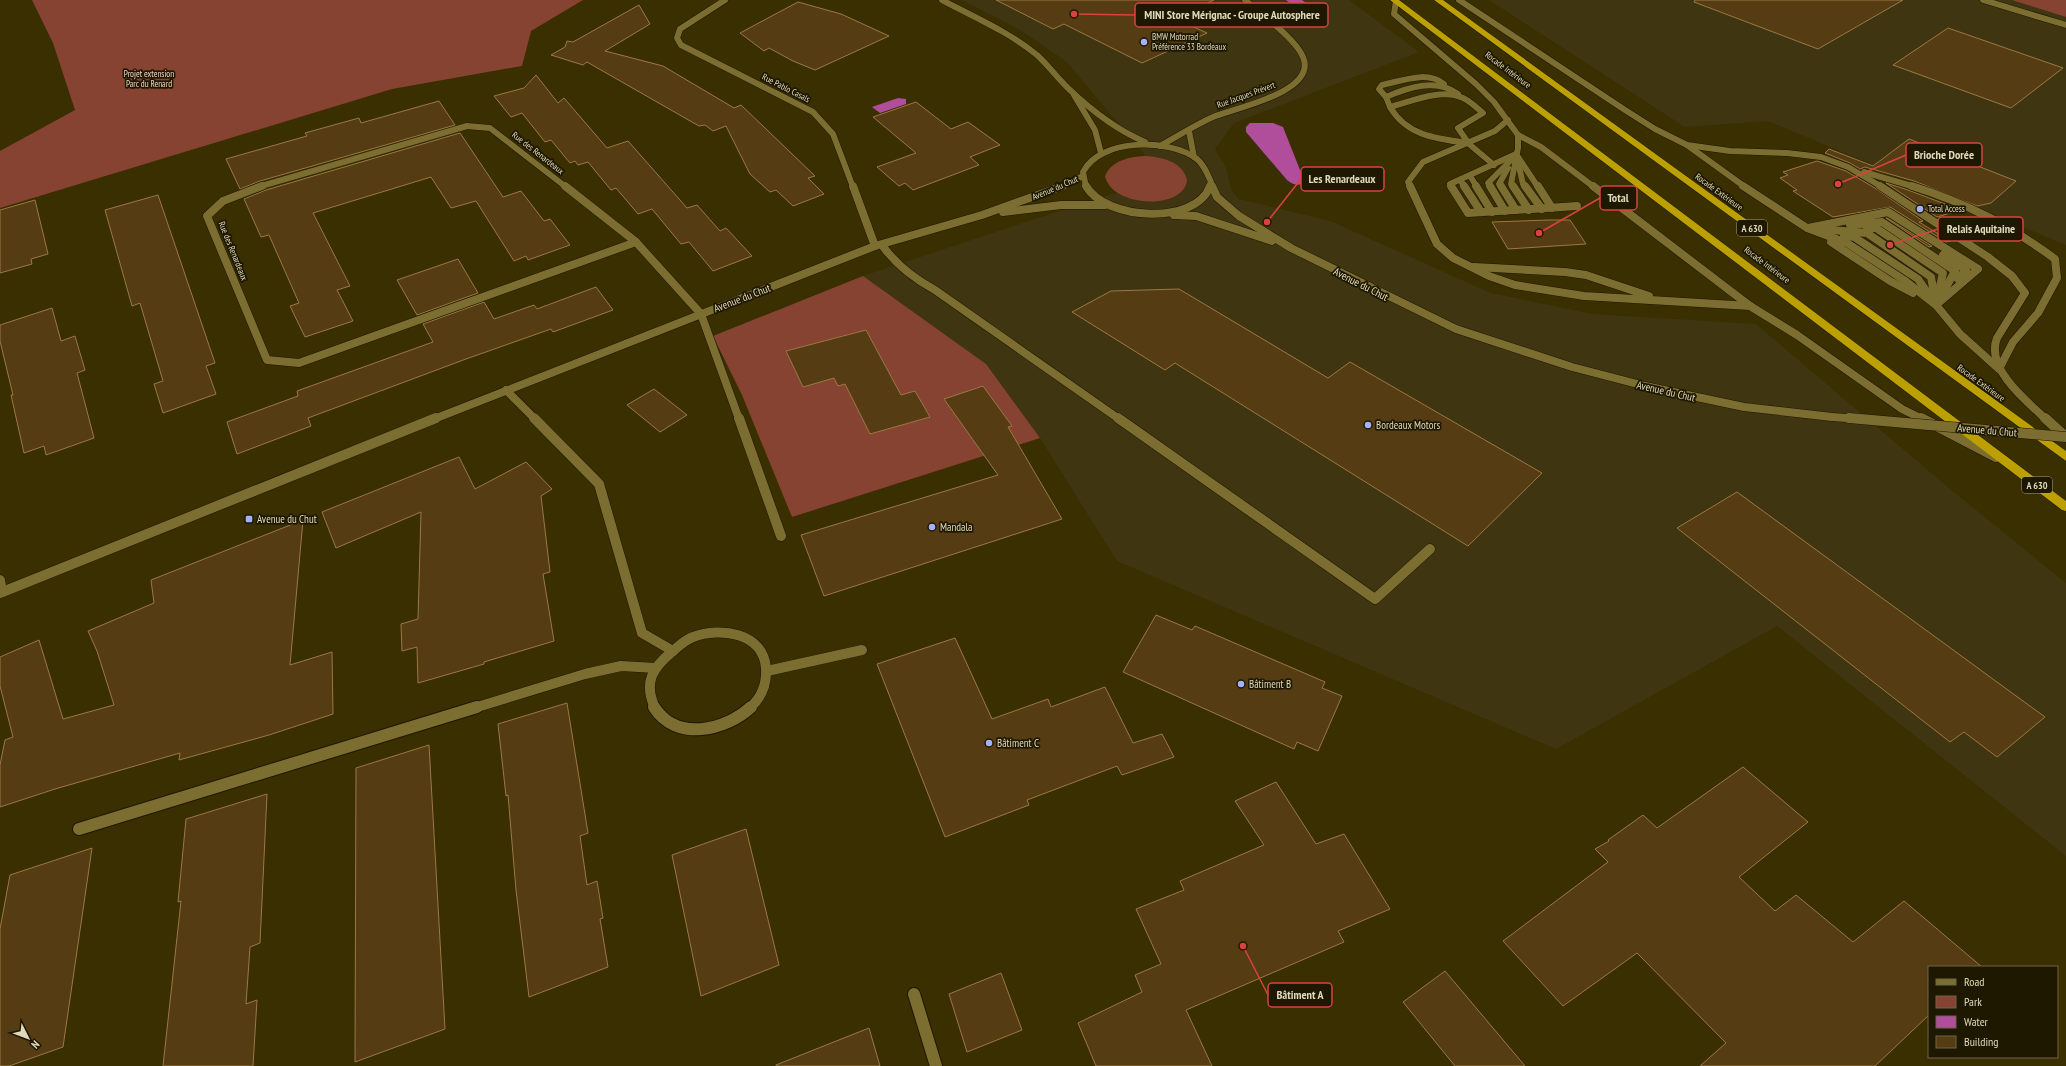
<svg xmlns="http://www.w3.org/2000/svg" width="2066" height="1066" font-family="'PT Sans Narrow',sans-serif">
<style>
.built{fill:#3f3611}
.green{fill:#864331}
.water{fill:#b04e9c}
.building{fill:#553c13;stroke:#9b7844}
.lines{fill:none;stroke-linecap:round;stroke-linejoin:round}
.service-far3-casing{stroke:#1f1700;stroke-width:7}
.service-far2-casing{stroke:#1f1700;stroke-width:9}
.service-far1-casing{stroke:#1f1700;stroke-width:11}
.service-casing{stroke:#1f1700;stroke-width:14}
.minor-far3-casing{stroke:#1f1700;stroke-width:7}
.minor-far2-casing{stroke:#1f1700;stroke-width:9}
.minor-far1-casing{stroke:#1f1700;stroke-width:11}
.minor-casing{stroke:#1f1700;stroke-width:14}
.tertiary-far2-casing{stroke:#1f1700;stroke-width:7}
.tertiary-far1-casing{stroke:#1f1700;stroke-width:9}
.tertiary-casing{stroke:#1f1700;stroke-width:11}
.motorway-casing{stroke:#1f1700;stroke-width:1}
.service-far3{stroke:#7c6e31;stroke-width:6}
.service-far2{stroke:#7c6e31;stroke-width:8}
.service-far1{stroke:#7c6e31;stroke-width:10}
.service{stroke:#7c6e31;stroke-width:12}
.minor-far3{stroke:#7c6e31;stroke-width:6}
.minor-far2{stroke:#7c6e31;stroke-width:8}
.minor-far1{stroke:#7c6e31;stroke-width:10}
.minor{stroke:#7c6e31;stroke-width:12}
.tertiary-far2{stroke:#7c6e31;stroke-width:6}
.tertiary-far1{stroke:#7c6e31;stroke-width:8}
.tertiary{stroke:#7c6e31;stroke-width:10}
.motorway{fill:#bc9f00;fill-rule:evenodd}
.tertiary-bridge-far1-casing{stroke:#1f1700;stroke-width:9;stroke-linecap:butt}
.tertiary-bridge-casing{stroke:#1f1700;stroke-width:11;stroke-linecap:butt}
.tertiary-bridge-far1{stroke:#7c6e31;stroke-width:8}
.tertiary-bridge{stroke:#7c6e31;stroke-width:10}
.poi-dot{fill:#a4b1fc;stroke:#1e1801;stroke-width:1.5}
.labels{text-anchor:middle;stroke-width:3.5;stroke-linejoin:round;paint-order:stroke}
.far-poi-label{font-size:9px;fill:#e0d9bb;stroke:#1e1801;text-anchor:start}
.far-street-label{font-size:9px;fill:#e0d9bb;stroke:#1e1801}
.far-park-label{font-size:9px;fill:#f1d2c9;stroke:#1e1801}
.shield{fill:#1e1801;stroke:#a69f83;stroke-width:1}
.shield-label{font-size:10px;font-weight:bold;fill:#e0d9bb}
.street-label{font-size:11px;fill:#e0d9bb;stroke:#1e1801}
.poi-label{font-size:11px;fill:#e0d9bb;stroke:#1e1801;text-anchor:start}
.leader{fill:none;stroke:#d8433e;stroke-width:1.5}
.callout-dot{fill:#d8433e;stroke:#1e1801;stroke-width:1.5}
.callout{fill:#1e1801;stroke:#d8433e;stroke-width:1.5}
.callout-label{font-size:12px;text-anchor:middle;font-weight:bold;fill:#e0d9bb}
</style>
<rect width="100%" height="100%" fill="#3a2f00"/>
<!-- built -->
<g class="built">
<polygon points="962,0 1349,0 1419,52 1234,123 1215,149 1226,167 1231,190 1239,199 1330,221 1491,293 1592,314 1756,324 1950,489 2066,583 2066,856 1777,626 1556,749 1117,561 1040,438 986,364 863,276 1053,213 1132,188 1154,166 1067,62 1020,30"/>
<polygon points="1489,0 2066,0 2066,245 1768,121 1685,127"/>
</g>
<!-- green -->
<g class="green">
<polygon points="32,0 583,0 531,31 522,66 392,89 0,208 0,151 75,110 53,43"/>
<polygon points="2012,0 2066,0 2066,17"/>
<path d="M1145,156c17,1 39,6 42,25 -5,30 -76,26 -82,-5 7,-16 24,-19 40,-20z"/>
<polygon points="863,276 986,364 1040,438 792,517 742,395 713,336"/>
</g>
<!-- water -->
<g class="water">
<polygon points="1286,0 1302,0 1316,11 1302,13"/>
<polygon points="898,98 906,99 906,104 880,113 872,107"/>
<path d="M1250,123h23l10,4 17,43 6,8 -1,5c-7,3 -12,2 -18,-3l-41,-48v-5z"/>
</g>
<!-- building -->
<g class="building">
<polygon points="996,0 1214,0 1174,18 1207,33 1142,63 1064,24 1053,29"/>
<polygon points="1695,0 1903,0 1818,49 1694,2"/>
<polygon points="798,2 841,14 889,36 815,70 793,61 769,48 764,51 740,33"/>
<polygon points="639,5 650,24 605,51 663,66 734,108 741,105 815,176 808,178 824,194 793,206 776,190 770,192 750,174 726,126 713,131 705,125 699,126 587,62 583,65 551,55 565,47 567,41 573,42"/>
<polygon points="1948,28 2063,68 2011,108 1893,65"/>
<polygon points="536,75 558,103 564,98 607,148 628,141 687,208 697,205 720,231 726,228 752,256 713,271 689,242 681,244 652,209 638,214 616,188 611,190 588,162 578,165 575,161 570,163 551,140 545,142 522,113 511,117 494,96 524,88"/>
<polygon points="439,101 455,125 260,181 240,189 226,159 307,136 305,133 359,118 361,123"/>
<polygon points="916,102 951,129 968,122 1000,145 970,157 979,165 913,190 905,183 899,186 877,167 916,153 873,117"/>
<polygon points="460,133 503,197 521,191 544,221 550,219 570,245 528,260 526,256 514,261 476,201 451,208 431,177 313,213 350,286 337,290 353,321 305,337 290,306 299,303 269,235 261,237 244,199 266,190"/>
<polygon points="1909,139 2016,181 1991,203 1977,206 1914,181 1865,167 1860,169 1850,163 1825,153 1829,149 1873,166"/>
<polygon points="1817,161 1846,171 1875,188 1923,221 1919,222 1950,241 1946,242 1890,207 1833,217 1793,191 1797,190 1780,178 1788,175 1783,172"/>
<polygon points="1886,183 1908,190 1961,210 1937,217"/>
<polygon points="158,195 215,363 206,366 216,394 163,413 154,384 163,381 140,303 132,306 105,210"/>
<polygon points="35,200 48,254 31,259 32,264 0,273 0,210"/>
<polygon points="1886,218 1887,218 1932,246 1929,247"/>
<polygon points="1549,220 1570,220 1586,244 1508,249 1492,222"/>
<polygon points="458,259 478,293 417,315 397,280"/>
<polygon points="596,287 613,310 553,332 551,329 466,359 308,418 311,426 237,454 227,422 298,396 297,391 433,342 423,324 484,302 494,319 534,305 537,309"/>
<polygon points="1179,289 1328,378 1350,362 1542,473 1468,546 1175,363 1165,370 1072,312 1111,291"/>
<polygon points="52,308 61,341 75,336 85,370 77,373 94,438 46,455 44,446 24,453 11,395 13,395 0,341 0,325"/>
<polygon points="866,330 901,395 915,391 930,417 870,434 845,384 838,386 834,378 803,387 786,351"/>
<polygon points="983,386 1012,426 1008,427 1062,519 824,596 801,535 998,475 944,399"/>
<polygon points="654,389 687,415 660,432 627,405"/>
<polygon points="459,457 475,489 526,462 552,489 541,496 550,572 543,574 554,641 484,662 484,664 418,683 417,647 402,651 401,624 418,619 421,512 336,548 322,512"/>
<polygon points="1737,492 2012,693 2045,717 1997,757 1964,732 1950,742 1677,528"/>
<polygon points="303,520 290,665 332,652 333,714 269,735 179,760 180,753 55,789 0,807 0,765 5,740 13,737 0,686 0,657 39,640 63,719 114,705 97,651 88,631 154,603 151,580"/>
<polygon points="1156,615 1192,630 1195,626 1325,682 1322,688 1342,696 1318,751 1297,742 1294,749 1123,672"/>
<polygon points="955,638 992,719 1048,699 1051,707 1105,687 1133,743 1162,734 1174,757 1122,775 1117,766 1027,800 1029,805 945,837 877,664"/>
<polygon points="567,703 588,833 580,836 587,885 597,881 603,918 600,919 608,967 529,997 516,890 508,795 506,796 498,724"/>
<polygon points="429,745 445,1029 355,1062 356,768"/>
<polygon points="1743,767 1808,822 1739,877 1775,911 1796,895 1853,942 1904,901 1982,967 1929,967 1929,1015 1875,1066 1700,1066 1726,1043 1637,953 1563,1006 1503,941 1608,862 1595,849 1609,841 1608,840 1643,815 1657,828"/>
<polygon points="1276,782 1316,844 1344,834 1390,909 1338,931 1344,942 1186,1010 1212,1066 1096,1066 1078,1023 1142,992 1135,975 1161,964 1136,909 1184,890 1180,881 1264,845 1235,801"/>
<polygon points="267,794 260,943 250,947 246,1004 257,1000 253,1066 163,1066 181,901 178,902 186,819"/>
<polygon points="746,829 779,965 701,996 672,855"/>
<polygon points="92,848 63,1047 9,1066 0,1066 0,929 10,875"/>
<polygon points="1445,971 1525,1066 1455,1066 1403,1002"/>
<polygon points="1001,973 1022,1030 967,1052 949,994"/>
<polygon points="869,1028 880,1066 776,1066 776,1065"/>
</g>
<g class="lines">
<!-- service-far3 casing -->
<g class="service-far3-casing">
<g id="service-far3">
<polyline points="1459,0 1625,110 1655,129 1687,145 1730,151 1787,153 1821,157 1848,167 1882,187"/>
<polyline points="1396,1 1394,14 1476,84 1494,102 1518,135 1541,147 1594,187"/>
<path d="M1386,97l-7,-8 3,-4c20,-4 45,-15 62,-1"/>
<path d="M1390,107l-4,-10c23,-10 50,-19 72,-3"/>
<path d="M1468,143c-31,-4 -61,-7 -78,-36 22,-6 51,-19 73,-9 7,3 14,10 20,15l-25,15 11,16 25,21"/>
<polyline points="1687,145 1745,187"/>
<polyline points="1516,154 1538,187"/>
<polyline points="1518,162 1523,184 1526,187"/>
<polyline points="1864,172 1915,187"/>
<polyline points="1470,176 1477,187"/>
<polyline points="1460,180 1465,187"/>
<polyline points="1410,187 1408,182 1423,162 1495,131 1508,120"/>
<polyline points="1452,187 1450,184 1516,154"/>
<polyline points="1491,187 1488,183 1512,159"/>
<polyline points="1501,187 1499,184 1508,168"/>
<polyline points="1513,187 1511,184 1518,148 1518,135"/>
</g>
</g>
<!-- service-far2 casing -->
<g class="service-far2-casing">
<g id="service-far2">
<polyline points="1410,186 1437,244 1453,258 1489,276 1515,285 1584,296 1750,306"/>
<polyline points="1451,186 1468,213 1577,206"/>
<polyline points="1464,186 1481,212"/>
<polyline points="1476,186 1492,212"/>
<polyline points="1490,186 1505,211"/>
<polyline points="1501,186 1516,210"/>
<polyline points="1513,186 1529,210"/>
<polyline points="1525,186 1542,209"/>
<polyline points="1538,186 1552,208"/>
<polyline points="1593,186 1750,306 1797,335 1902,409 1922,419"/>
<path d="M1743,186l64,42 40,15 57,37 32,25 24,29 39,35 14,-27 25,-29 19,-35 -2,-19c-46,-34 -89,-56 -143,-73"/>
<path d="M1880,186l108,71 24,19 13,17 -28,45c-12,30 29,63 49,81"/>
<polyline points="1850,225 1882,222 1955,271 1940,298"/>
<polyline points="1808,228 1888,212 1978,269 1936,305"/>
<polyline points="1867,228 1876,228 1943,273 1938,295"/>
<polyline points="1819,229 1867,233 1931,277 1935,299"/>
<polyline points="1844,235 1854,237 1918,279 1929,295"/>
<polyline points="1831,242 1890,281 1913,293"/>
<path d="M882,245c14,20 31,33 53,45l184,129"/>
<polyline points="1943,255 1966,270 1958,279"/>
<polyline points="1474,267 1565,272 1586,275 1649,296"/>
<polyline points="701,314 739,419"/>
</g>
</g>
<!-- service-far1 casing -->
<g class="service-far1-casing">
<g id="service-far1">
<polyline points="739,418 781,536"/>
<polyline points="1118,418 1375,599 1430,549"/>
<polyline points="1921,418 1996,457"/>
<polyline points="2045,418 2066,437"/>
<polyline points="474,708 585,674 621,666 656,668"/>
</g>
</g>
<!-- service casing -->
<g class="service-casing">
<polyline id="service" points="79,829 477,707"/>
</g>
<!-- minor-far3 casing -->
<g class="minor-far3-casing">
<g id="minor-far3">
<polyline points="725,0 680,29 677,38 681,45 813,112 833,134 853,187"/>
<polyline points="1983,0 2066,25"/>
<polyline points="1189,131 1194,157"/>
<path d="M1160,146c18,-10 35,-21 53,-29 22,-9 105,-25 90,-60 -7,-18 -42,-43 -58,-57"/>
<polyline points="258,187 467,126 490,128 566,187"/>
</g>
</g>
<!-- minor-far2 casing -->
<g class="minor-far2-casing">
<g id="minor-far2">
<polyline points="262,186 223,201 207,216 267,360 299,363 636,242"/>
<polyline points="565,186 636,242"/>
<polyline points="853,186 875,246"/>
<polyline points="636,242 701,314"/>
<polyline points="506,390 535,419"/>
</g>
</g>
<!-- minor-far1 casing -->
<g class="minor-far1-casing">
<g id="minor-far1">
<polyline points="534,418 599,484 642,633 673,651"/>
<polyline points="0,580 2,592"/>
<polyline points="767,671 862,650"/>
<path d="M655,708c-12,-26 -2,-41 18,-57 7,-6 12,-11 20,-14 27,-10 70,-5 73,31 1,16 -4,29 -16,40"/>
</g>
</g>
<!-- minor casing -->
<g class="minor-casing">
<g id="minor">
<path d="M654,707c22,35 71,24 97,0"/>
<polyline points="914,994 936,1066"/>
</g>
</g>
<!-- tertiary-far2 casing -->
<g class="tertiary-far2-casing">
<g id="tertiary-far2">
<path d="M942,0c32,17 67,32 95,55 12,11 21,24 33,35 22,21 47,40 75,52"/>
<polyline points="1074,95 1095,130 1101,153"/>
<polyline points="1211,184 1213,187"/>
<polyline points="1060,187 1083,176"/>
<path d="M1086,187l-3,-15c17,-34 86,-34 114,-13 7,6 10,14 14,23l-2,5"/>
</g>
</g>
<!-- tertiary-far1 casing -->
<g class="tertiary-far1-casing">
<g id="tertiary-far1">
<path d="M1086,186c19,34 110,40 124,0"/>
<polyline points="1212,186 1217,197 1239,216 1291,248 1456,329 1572,367 1645,386 1744,407 1832,417"/>
<polyline points="1003,212 1061,205 1105,205"/>
<polyline points="1174,215 1196,216 1272,241"/>
<polyline points="434,419 875,246 982,215 1063,186"/>
</g>
</g>
<!-- tertiary casing -->
<g class="tertiary-casing">
<polyline id="tertiary" points="0,593 436,418"/>
</g>
<!-- motorway casing -->
<g class="motorway-casing">
<g id="motorway">
<polygon points="1390,0 1399,0 2066,501 2066,511 2062,510"/>
<polygon points="1434,0 1443,0 2066,451 2066,461"/>
</g>
</g>
<!-- service-far3 -->
<use href="#service-far3" class="service-far3"/>
<!-- service-far2 -->
<use href="#service-far2" class="service-far2"/>
<!-- service-far1 -->
<use href="#service-far1" class="service-far1"/>
<!-- service -->
<use href="#service" class="service"/>
<!-- minor-far3 -->
<use href="#minor-far3" class="minor-far3"/>
<!-- minor-far2 -->
<use href="#minor-far2" class="minor-far2"/>
<!-- minor-far1 -->
<use href="#minor-far1" class="minor-far1"/>
<!-- minor -->
<use href="#minor" class="minor"/>
<!-- tertiary-far2 -->
<use href="#tertiary-far2" class="tertiary-far2"/>
<!-- tertiary-far1 -->
<use href="#tertiary-far1" class="tertiary-far1"/>
<!-- tertiary -->
<use href="#tertiary" class="tertiary"/>
<!-- motorway -->
<use href="#motorway" class="motorway"/>
<!-- tertiary-bridge-far1 casing -->
<g class="tertiary-bridge-far1-casing">
<polyline id="tertiary-bridge-far1" points="1832,417 1861,419"/>
</g>
<!-- tertiary-bridge casing -->
<g class="tertiary-bridge-casing">
<polyline id="tertiary-bridge" points="1849,418 2066,437"/>
</g>
<!-- tertiary-bridge-far1 -->
<use href="#tertiary-bridge-far1" class="tertiary-bridge-far1"/>
<!-- tertiary-bridge -->
<use href="#tertiary-bridge" class="tertiary-bridge"/>
</g>
<!-- markers -->
<g class="poi-dot">
<circle cx="1144" cy="42" r="4"/>
<circle cx="1920" cy="209" r="4"/>
<circle cx="1368" cy="425" r="4"/>
<rect x="245" y="515" width="8" height="8" rx="2"/>
<circle cx="932" cy="527" r="4"/>
<circle cx="1241" cy="684" r="4"/>
<circle cx="989" cy="743" r="4"/>
</g>
<g class="labels">
<!-- far-poi labels -->
<g class="far-poi-label">
<text x="1152" y="40">BMW Motorrad<tspan x="1152" dy="10">Préférence 33 Bordeaux</tspan></text>
<text x="1928" y="212">Total Access</text>
</g>
<!-- far-street labels -->
<g class="far-street-label">
<text transform="translate(1508 70) rotate(37)" y="3">Rocade Intérieure</text>
<text transform="translate(786 88) rotate(27)" y="3">Rue Pablo Casals</text>
<text transform="translate(1246 95) rotate(-20)" y="3">Rue Jacques Prévert</text>
<text transform="translate(538 153) rotate(38)" y="3">Rue des Renardeaux</text>
<text transform="translate(1055 188) rotate(-23)" y="3">Avenue du Chut</text>
<text transform="translate(1719 192) rotate(36)" y="3">Rocade Extérieure</text>
<text transform="translate(233 251) rotate(68)" y="3">Rue des Renardeaux</text>
<text transform="translate(1767 265) rotate(37)" y="3">Rocade Intérieure</text>
<text transform="translate(1981 383) rotate(36)" y="3">Rocade Extérieure</text>
</g>
<!-- far-park labels -->
<g class="far-park-label">
<text x="149" y="77">Projet extension<tspan x="149" dy="10">Parc du Renard</tspan></text>
</g>
<!-- shield labels -->
<g class="shield">
<rect x="1737" y="220" width="30" height="16" rx="3"/>
<rect x="2022" y="477" width="30" height="16" rx="3"/>
</g>
<g class="shield-label">
<text x="1752" y="232">A 630</text>
<text x="2037" y="489">A 630</text>
</g>
<!-- street labels -->
<g class="street-label">
<text transform="translate(1361 284) rotate(27)" y="4">Avenue du Chut</text>
<text transform="translate(742 298) rotate(-21)" y="4">Avenue du Chut</text>
<text transform="translate(1666 391) rotate(13)" y="4">Avenue du Chut</text>
<text transform="translate(1987 430) rotate(5)" y="4">Avenue du Chut</text>
</g>
<!-- poi labels -->
<g class="poi-label">
<text x="1376" y="429">Bordeaux Motors</text>
<text x="257" y="523">Avenue du Chut</text>
<text x="940" y="531">Mandala</text>
<text x="1249" y="688">Bâtiment B</text>
<text x="997" y="747">Bâtiment C</text>
</g>
</g>
<!-- callouts -->
<path class="leader" d="M1074 14L1135 15M1838 184L1906 155M1267 222L1301 179M1539 233L1600 198M1890 245L1938 229M1243 946L1268 995"/>
<g class="callout-dot">
<circle cx="1074" cy="14" r="4"/>
<circle cx="1838" cy="184" r="4"/>
<circle cx="1267" cy="222" r="4"/>
<circle cx="1539" cy="233" r="4"/>
<circle cx="1890" cy="245" r="4"/>
<circle cx="1243" cy="946" r="4"/>
</g>
<g class="callout">
<rect x="1135" y="3" width="193" height="24" rx="4"/>
<rect x="1906" y="143" width="76" height="24" rx="4"/>
<rect x="1301" y="167" width="83" height="24" rx="4"/>
<rect x="1600" y="186" width="37" height="24" rx="4"/>
<rect x="1938" y="217" width="85" height="24" rx="4"/>
<rect x="1268" y="983" width="64" height="24" rx="4"/>
</g>
<g class="callout-label">
<text x="1232" y="19">MINI Store Mérignac - Groupe Autosphere</text>
<text x="1944" y="159">Brioche Dorée</text>
<text x="1342" y="183">Les Renardeaux</text>
<text x="1618" y="202">Total</text>
<text x="1981" y="233">Relais Aquitaine</text>
<text x="1300" y="999">Bâtiment A</text>
</g>
<!-- legend -->
<rect x="1928" y="966" width="130" height="92" fill="#1e1801" stroke="#6c654b"/>
<rect x="1936" y="979" width="20" height="6" fill="#7c6e31" stroke="#6c654b"/>
<text x="1964" y="986" font-size="12" fill="#e0d9bb">Road</text>
<rect x="1936" y="996" width="20" height="12" fill="#864331" stroke="#6c654b"/>
<text x="1964" y="1006" font-size="12" fill="#e0d9bb">Park</text>
<rect x="1936" y="1016" width="20" height="12" fill="#b04e9c" stroke="#6c654b"/>
<text x="1964" y="1026" font-size="12" fill="#e0d9bb">Water</text>
<rect x="1936" y="1036" width="20" height="12" fill="#553c13" stroke="#6c654b"/>
<text x="1964" y="1046" font-size="12" fill="#e0d9bb">Building</text>
<!-- north arrow -->
<g transform="translate(28 1038) rotate(132)" stroke="#1e1801" stroke-width="3" paint-order="stroke">
<path d="M0-3L7 15L0 10L-7 15Z" fill="#e0d9bb"/>
<text y="-6" font-size="11" font-weight="bold" text-anchor="middle" fill="#e0d9bb">N</text>
</g>
</svg>
